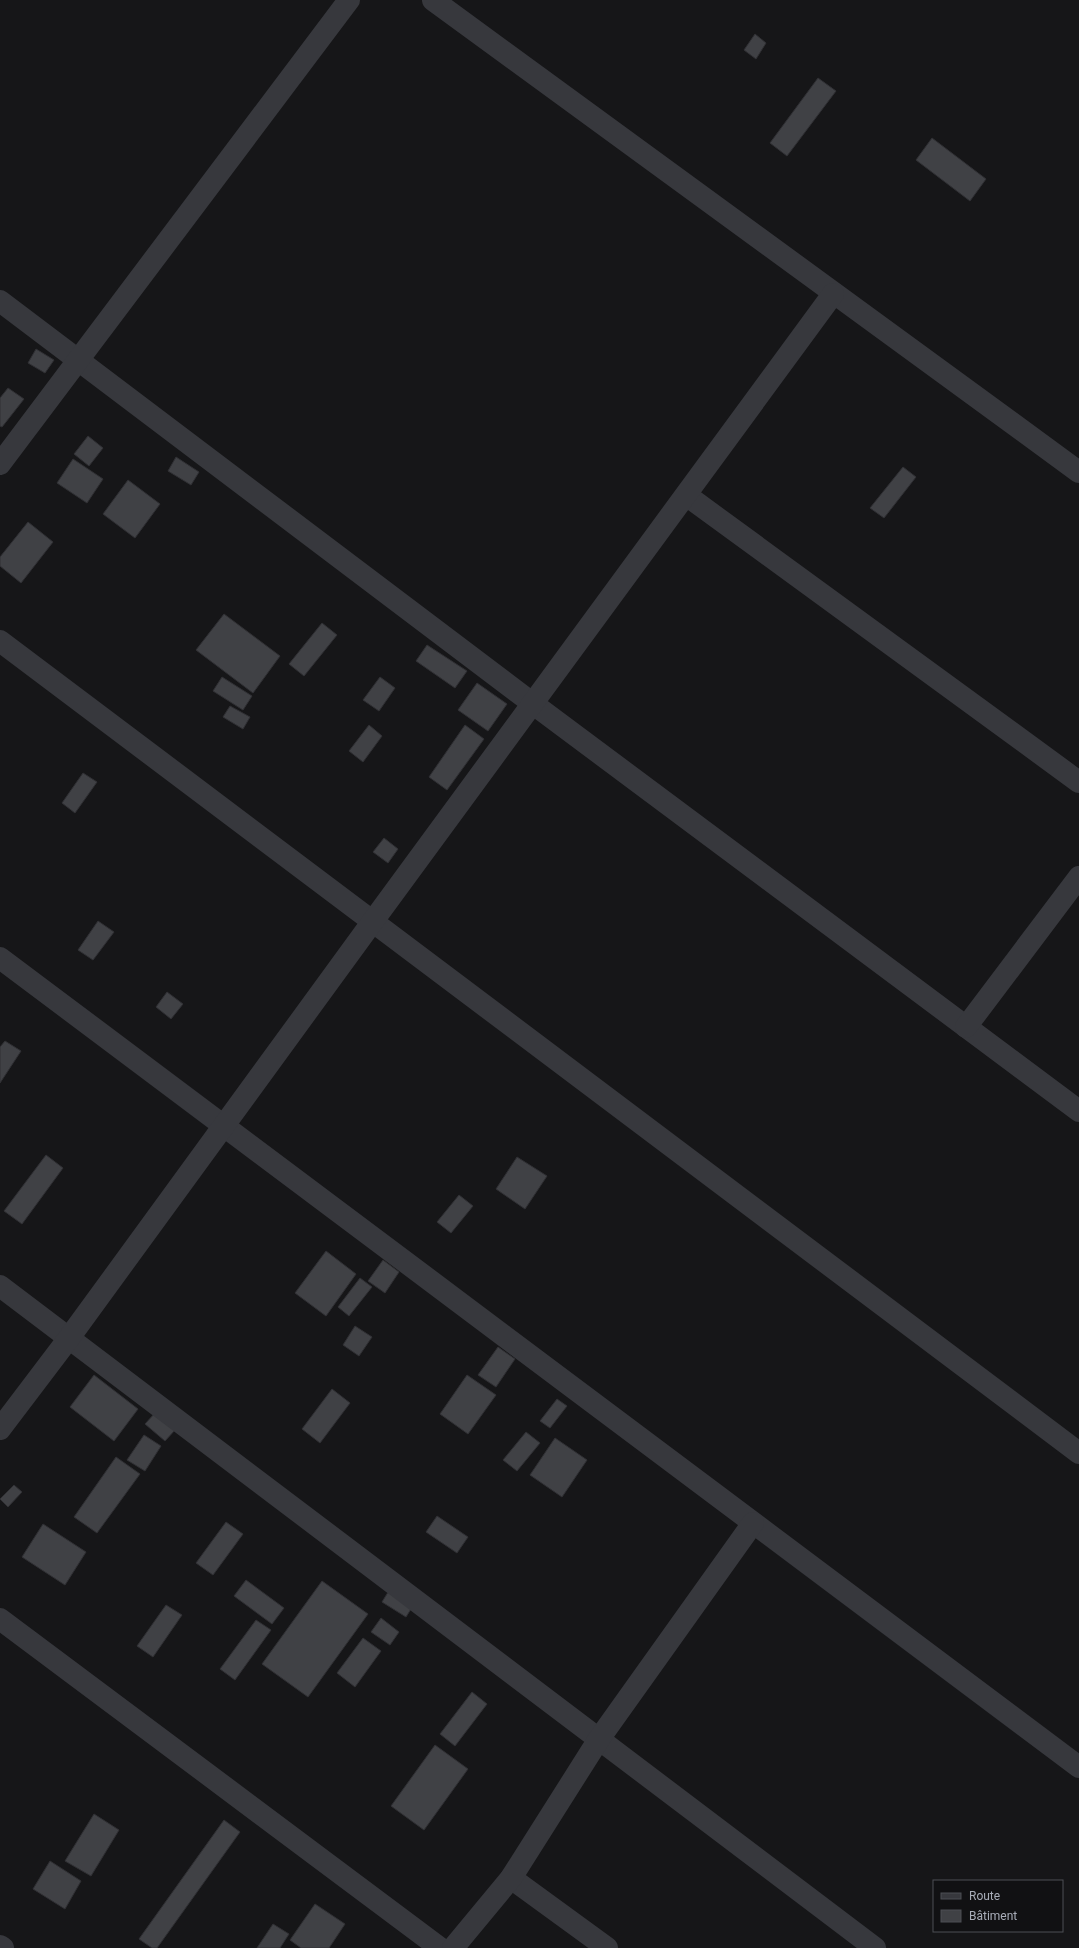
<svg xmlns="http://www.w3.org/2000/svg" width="1079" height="1948" font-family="Roboto,sans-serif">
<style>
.building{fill:#404145;stroke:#303034}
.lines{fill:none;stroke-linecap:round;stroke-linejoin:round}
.street{stroke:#37383d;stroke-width:22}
</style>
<rect width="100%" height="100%" fill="#161618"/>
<!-- building -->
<g class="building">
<polygon points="755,34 766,43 756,59 744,50"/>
<polygon points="818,78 836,91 787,156 770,143"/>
<polygon points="932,138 986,179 970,201 916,160"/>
<polygon points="36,349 54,360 45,373 28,363"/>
<polygon points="8,388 24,399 2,427 0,426 0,398"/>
<polygon points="88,436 103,448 89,466 74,454"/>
<polygon points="176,457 199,472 191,485 168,471"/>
<polygon points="73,459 103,479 87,503 57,483"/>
<polygon points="903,467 916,477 884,518 870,508"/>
<polygon points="128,480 160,504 135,538 103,514"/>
<polygon points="28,522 53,542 21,583 0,566 0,557"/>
<polygon points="224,614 280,656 253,693 196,650"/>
<polygon points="322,623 337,635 304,676 289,664"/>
<polygon points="427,645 467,671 455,688 416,661"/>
<polygon points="222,677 252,696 243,710 213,691"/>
<polygon points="380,677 395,688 379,711 363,700"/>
<polygon points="477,683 507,704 488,731 458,710"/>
<polygon points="230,706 250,717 243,729 223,717"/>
<polygon points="369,725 382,736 363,762 349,751"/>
<polygon points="465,725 484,739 447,790 429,777"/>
<polygon points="83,773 97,782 75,813 62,803"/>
<polygon points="384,838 398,849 388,863 373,852"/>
<polygon points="98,921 114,932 93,960 78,950"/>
<polygon points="167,992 183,1004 171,1019 156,1007"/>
<polygon points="5,1041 21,1051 0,1083 0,1047"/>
<polygon points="46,1155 63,1168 22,1224 4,1211"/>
<polygon points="517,1157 547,1176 525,1209 496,1189"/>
<polygon points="459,1195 473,1206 451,1233 437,1222"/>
<polygon points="326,1251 356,1274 326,1316 295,1293"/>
<polygon points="383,1260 399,1272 385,1293 368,1281"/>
<polygon points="360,1278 372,1287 349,1316 338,1307"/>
<polygon points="355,1326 372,1337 359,1356 343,1345"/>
<polygon points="498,1347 515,1359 496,1387 478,1375"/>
<polygon points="94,1375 138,1409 114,1441 70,1407"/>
<polygon points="467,1375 496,1395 468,1434 440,1414"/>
<polygon points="332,1389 350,1403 320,1443 302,1429"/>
<polygon points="557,1399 567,1406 550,1428 540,1421"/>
<polygon points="155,1413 175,1430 165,1441 145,1424"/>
<polygon points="526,1432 540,1443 517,1471 503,1460"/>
<polygon points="144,1435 161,1446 145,1471 127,1460"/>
<polygon points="555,1438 587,1460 562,1497 530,1475"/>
<polygon points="116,1457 140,1474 97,1533 74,1517"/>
<polygon points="14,1485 22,1492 8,1507 0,1499"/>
<polygon points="437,1516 468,1537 457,1553 426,1532"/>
<polygon points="226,1522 243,1534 213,1575 196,1563"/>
<polygon points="43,1524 86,1552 65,1585 22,1557"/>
<polygon points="246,1580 284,1608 272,1624 234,1596"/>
<polygon points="322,1581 368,1614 308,1697 262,1664"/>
<polygon points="390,1589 414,1604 406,1617 382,1602"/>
<polygon points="166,1605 182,1615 153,1657 137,1646"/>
<polygon points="381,1618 399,1632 390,1645 371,1632"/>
<polygon points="256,1620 271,1630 235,1680 220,1669"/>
<polygon points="363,1638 381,1651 355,1687 337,1673"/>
<polygon points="472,1692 487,1704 455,1746 440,1734"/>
<polygon points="435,1745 468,1769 424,1830 391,1806"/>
<polygon points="94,1814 119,1830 91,1876 65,1861"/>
<polygon points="224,1820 240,1832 157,1948 152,1948 139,1939"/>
<polygon points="50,1861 81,1881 65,1909 33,1889"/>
<polygon points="315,1904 345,1924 329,1948 301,1948 290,1940"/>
<polygon points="273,1924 289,1934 280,1948 257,1948"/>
</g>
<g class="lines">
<!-- street -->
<g class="street">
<polyline points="433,0 1079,472"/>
<polyline points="0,301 532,703 1079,1111"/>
<polyline points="0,464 349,0"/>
<polyline points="686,495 1079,782"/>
<polyline points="0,641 1079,1453"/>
<polyline points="0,958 1079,1767"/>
<polyline points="966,1027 1079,877"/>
<polyline points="0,1286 875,1948"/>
<polyline points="0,1429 69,1338 373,921 833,294"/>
<polyline points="0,1619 440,1948"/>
<polyline points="511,1878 607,1948"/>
<polyline points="0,1946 3,1948"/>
<polyline points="453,1948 511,1878 599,1739 753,1523"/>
</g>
</g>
<!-- legend -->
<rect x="933" y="1880" width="130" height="52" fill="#111113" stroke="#4d4f55"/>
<rect x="941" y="1893" width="20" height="6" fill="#37383d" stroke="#4d4f55"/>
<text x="969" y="1900" font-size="12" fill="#a8adb8">Route</text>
<rect x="941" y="1910" width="20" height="12" fill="#404145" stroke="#4d4f55"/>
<text x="969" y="1920" font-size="12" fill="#a8adb8">Bâtiment</text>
</svg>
